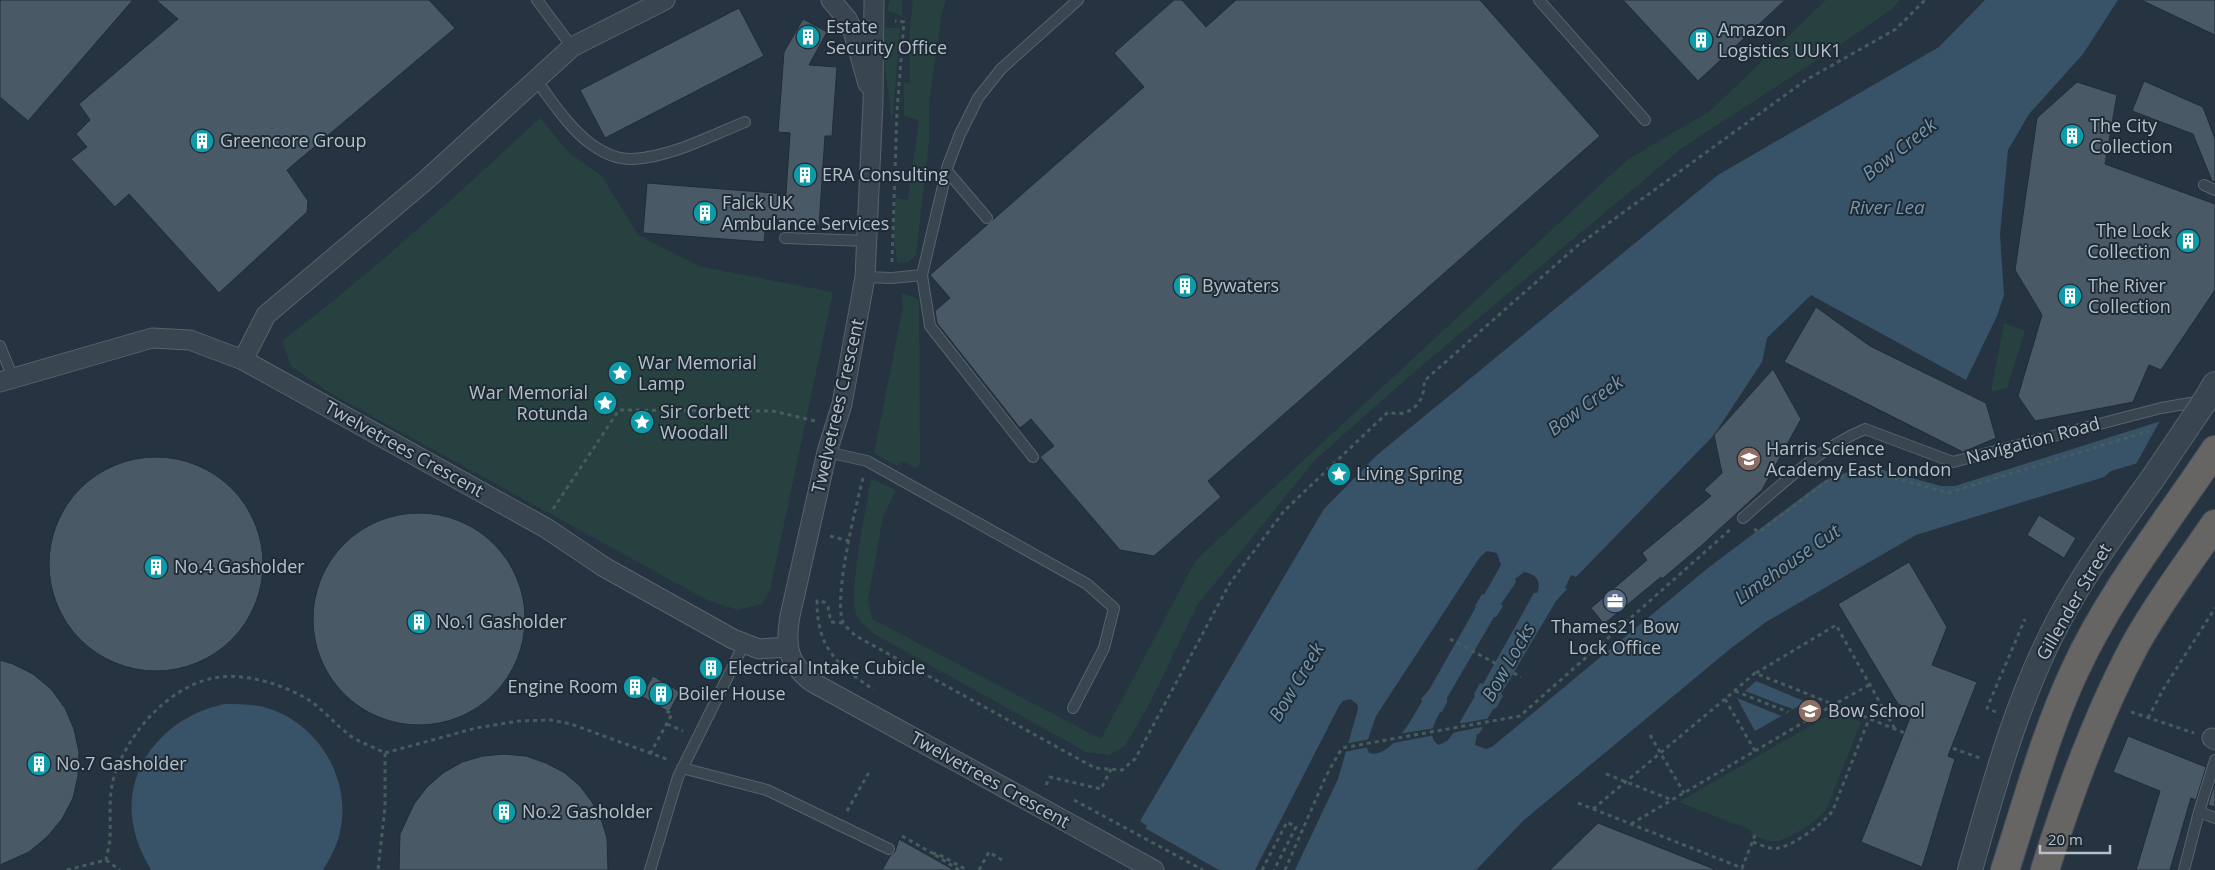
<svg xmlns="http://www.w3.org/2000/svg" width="2215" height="870" font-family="'Open Sans',sans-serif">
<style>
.green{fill:#274141}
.water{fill:#385368;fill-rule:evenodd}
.pier{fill:#253440}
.building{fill:#495a66;stroke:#202d37}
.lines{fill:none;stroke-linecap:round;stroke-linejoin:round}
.service-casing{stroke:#57636e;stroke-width:12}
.minor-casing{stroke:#57636e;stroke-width:21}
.tertiary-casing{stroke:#57636e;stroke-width:26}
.trunk-casing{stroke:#44505b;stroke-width:30}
.path{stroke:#455d5d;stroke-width:3;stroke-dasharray:4 4;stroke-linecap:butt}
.service{stroke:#394650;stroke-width:10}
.minor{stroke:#394650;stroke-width:19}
.tertiary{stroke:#394650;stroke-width:24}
.trunk{stroke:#666563;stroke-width:28}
.tertiary-bridge-casing{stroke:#57636e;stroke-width:26;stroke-linecap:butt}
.tertiary-bridge{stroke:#394650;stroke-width:24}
.labels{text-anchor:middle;stroke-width:4;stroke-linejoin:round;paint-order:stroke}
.poi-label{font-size:18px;fill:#b6c0cb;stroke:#1e2b35;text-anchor:start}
.street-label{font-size:18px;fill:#b6c0cb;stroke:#1e2b35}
.water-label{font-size:19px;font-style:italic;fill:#7596ae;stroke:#1e2b35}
</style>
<rect width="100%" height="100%" fill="#253440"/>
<!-- green -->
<g class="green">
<polygon points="890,0 902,0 902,16 887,10"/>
<polygon points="913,0 946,0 942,12 929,102 929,142 916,255 908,262 897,263 893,228 896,198 908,200 919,120 904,116 904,82 910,84 910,28"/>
<path d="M1826,0h74l-8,9 -58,40 -152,99 -269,225 -98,87 -117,144 -51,104 -22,38 -16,9 -23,-3 -210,-117c-6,-5 -16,-12 -19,-19 -10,-19 10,-112 14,-137l25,11 -13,27 -15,82 4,20 229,120 95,-179 431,-400 83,-49z"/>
<polygon points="885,28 900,28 892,124 884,56"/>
<path d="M540,118l29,35 33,23 36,59 64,32 131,25 -63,298 -8,14 -24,6 -31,-10 -375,-206 -41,-28 -9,-25c91,-69 175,-146 258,-223z"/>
<polygon points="902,293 919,300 920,463 917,468 901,461 897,466 874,453 903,307"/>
<polygon points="2004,323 2025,331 2007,388 1991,392"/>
<path d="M1834,712l27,10 -34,86c-7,11 -37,31 -50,33 -8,1 -18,-4 -26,-7v-4l-72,-28z"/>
</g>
<!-- water -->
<g class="water">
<path d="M1985,0h133l-35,54 -54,60 -21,36 -8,84 4,61 -7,21 -31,64 -155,-85 -44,43 -5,24 -48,73 -138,142 -5,-2 -6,13 2,1 -11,12 -55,93 2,2 -7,12 -3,1 -14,25h-2l-2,11 11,4 6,-2 216,-179 113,-85 15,-8 36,-8 69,19h14l260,-82v36l-104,31 -7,6 -188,58 -150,87 -36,27 -206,171 -48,50h-181l43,-91 20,-70 -1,-5 -7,-5 -7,2 -4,5 -84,164h-133l25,-44 -7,-5 184,-312 53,-54 341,-280 221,-128zM1487,551l10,2 4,12 -17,30 -2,-1 -7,12 1,1 -47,83 -8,9 1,2c-8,15 -32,59 -53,52l-3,-8 10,-29 104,-159zM1524,572c12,2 18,9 13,21h-3l-51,91 -3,-1 -6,11 1,2 -15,26 1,2 -14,17 -8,4c-13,-7 -4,-23 1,-33h2l5,-10v-4l47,-81h2l7,-11 -2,-2 15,-22 -1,-3z"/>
<polygon points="1756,681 1806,702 1755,731 1737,698"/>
<path d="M225,704c14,0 28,0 42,4 51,15 85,71 73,124 -3,14 -10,26 -17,38h-172l-1,-2c-7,-12 -13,-25 -16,-39 -14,-61 33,-114 91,-125z"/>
</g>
<!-- pier -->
<g class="pier">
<polygon points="2215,401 2215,443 2135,466 2162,417"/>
<polygon points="1745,691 1793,709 1781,716 1737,698"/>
<polygon points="1491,718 1486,726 1452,733 1458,724"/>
<polygon points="1435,728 1435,735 1388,744 1398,734"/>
<polygon points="1370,739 1369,747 1344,752 1342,756 1345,744"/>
<polygon points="1143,827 1219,870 1120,870"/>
</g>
<!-- building -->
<g class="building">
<polygon points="0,0 133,0 28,121 0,97"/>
<polygon points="156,0 429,0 455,28 287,170 308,201 307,212 219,293 129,194 115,207 71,159 87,147 76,134 90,120 79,104 178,19"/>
<polygon points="1174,0 1182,0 1206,27 1236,0 1480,0 1600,136 1208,481 1221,497 1154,556 1120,550 1040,457 1054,446 1031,419 1020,428 937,323 935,311 950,298 930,275 1144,87 1114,53"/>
<polygon points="1623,0 1785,0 1698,81"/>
<polygon points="2141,0 2215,0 2215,35"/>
<polygon points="739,8 764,56 605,138 580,90"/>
<polygon points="803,19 827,32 809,65 837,67 832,136 825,136 819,226 766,221 764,242 643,233 647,183 786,194 790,133 778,132 784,52"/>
<polygon points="2144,81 2203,107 2215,139 2215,182 2212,181 2193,134 2132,111"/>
<polygon points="2077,82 2117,95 2105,164 2215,204 2215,290 2161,370 2149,365 2133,402 2035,421 2018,396 2042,315 2015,270 2037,118"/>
<polygon points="1816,307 1870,346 1986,403 1996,438 1963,452 1784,362"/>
<polygon points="1773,369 1801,419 1762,490 1701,546 1662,579 1661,577 1604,624 1591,608 1647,560 1642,553 1711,496 1704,490 1722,473 1714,435"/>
<circle cx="156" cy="564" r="107"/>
<circle cx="419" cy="619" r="106"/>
<polygon points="2039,515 2076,538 2064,558 2027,535"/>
<polygon points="1909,562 1947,627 1932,665 1977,682 1948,756 1955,759 1922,867 1861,842 1913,710 1898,704 1838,604"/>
<polygon points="0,660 13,664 33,674 51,689 65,708 74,729 79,752 78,776 73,798 62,819 47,837 29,852 0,865"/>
<polygon points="653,676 680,692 669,712 641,696"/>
<polygon points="2128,736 2206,767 2196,800 2191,798 2170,870 2136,870 2160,791 2113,772"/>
<polygon points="504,754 526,756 546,763 565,773 580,786 592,802 601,819 607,838 608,870 399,870 400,834 414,804 427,787 443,773 462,762 483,756"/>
<polygon points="2215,783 2215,807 2208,805"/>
<polygon points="1598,823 1714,869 1714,870 1550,870"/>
<polygon points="899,839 954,870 882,870 890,856 895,852"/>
</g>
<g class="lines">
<!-- service casing -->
<g class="service-casing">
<g id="service">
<polyline points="537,0 572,47"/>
<polyline points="1539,0 1645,120"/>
<path d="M536,80c17,22 32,47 55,64 11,8 27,16 42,15 38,-2 77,-23 112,-37"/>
<polyline points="947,171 987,218"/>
<polyline points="2204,185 2215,190"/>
<polyline points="785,238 867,241"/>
<polyline points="865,277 892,278 922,275"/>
<polyline points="0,346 13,378"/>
<polyline points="827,452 867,461 1087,584 1114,608 1104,648 1073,708"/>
<polyline points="1033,457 930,326 922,275 948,165 960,134 978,98 1001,69 1078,0"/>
<path d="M1743,518c37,-33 77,-70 122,-89l88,33 208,-54 41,-7"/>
<polyline points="682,768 767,790 889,849"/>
<polyline points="2199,812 2215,818"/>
<polyline points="650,870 678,777 744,644"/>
<polyline points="2184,870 2199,812 2215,760"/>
</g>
</g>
<!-- minor casing -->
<g class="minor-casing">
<g id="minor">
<polyline points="831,0 847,19 853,31 868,84"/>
<path d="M874,0l-1,102 -8,175 -23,127 -15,48 -37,164c-5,29 -3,47 22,66l342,188"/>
<polyline points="243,360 266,315 425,181 572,47 665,0"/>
<polyline points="0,382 152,338 190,340 243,360 546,528 604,567 733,639 759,649 788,647"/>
<polyline points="2212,738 2215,740"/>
</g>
</g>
<!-- tertiary casing -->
<g class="tertiary-casing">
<g id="tertiary">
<polyline points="2203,404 2215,384"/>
<path d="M1970,870c24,-85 47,-171 89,-250 27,-50 61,-96 94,-142"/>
</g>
</g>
<!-- trunk casing -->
<g class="trunk-casing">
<g id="trunk">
<path d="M2005,870c22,-67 40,-136 70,-200 36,-78 92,-148 140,-220"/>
<path d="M2045,870c24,-77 52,-154 90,-225 23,-42 53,-81 80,-121"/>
</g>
</g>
<!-- path -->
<g class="path">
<polyline points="892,262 897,111 904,22 895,21"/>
<path d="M863,478c-7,28 -30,120 -20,144 2,5 9,10 13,14l239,132 27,2 13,-11 95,-176 54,-72 104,-99c21,7 38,-10 36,-31l153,-135 229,-166 90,-51 29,-29"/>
<polyline points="553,509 619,410 773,411 815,421"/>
<polyline points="1754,529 1759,532 1827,481 1845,476 1870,471 1948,493 2149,431"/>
<polyline points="830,536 849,541"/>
<path d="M843,623l-12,-1 -3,-15 -4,-5 -7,-1c0,47 20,64 57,89"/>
<polyline points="1450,639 1521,677"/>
<polyline points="1756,673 1836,625 1895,729"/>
<polyline points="1735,691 1788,712"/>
<polyline points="1996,712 1987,708 2025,619"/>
<polyline points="2131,712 2194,733"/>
<polyline points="2148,718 2164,688 2215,608"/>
<polyline points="667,724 683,731"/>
<polyline points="1650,735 1684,793"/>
<polyline points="1755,751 1725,699 1755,673 1940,747 1955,749 1980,758"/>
<polyline points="385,753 476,728 519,721 551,720 571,724 669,760"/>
<polyline points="650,754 672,714 664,710"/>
<polyline points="1606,774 1672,800"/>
<polyline points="1046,785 1050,777 1101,789 1111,769"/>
<polyline points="1074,800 1203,870"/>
<polyline points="1578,803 1742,868 1755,835"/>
<polyline points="1593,809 1725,699"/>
<polyline points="847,811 869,772"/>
<polyline points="1631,824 1833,705 1871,684"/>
<polyline points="902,836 932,853"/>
<path d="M1753,842c8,3 17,8 26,6 15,-3 47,-26 54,-38l36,-91"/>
<polyline points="106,860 120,870"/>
<path d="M67,870l39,-10c1,-7 4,-15 4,-23 1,-19 -2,-41 4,-60 14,-45 57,-94 106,-100 28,-3 60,7 84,20 17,10 29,25 44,37 10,8 26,13 37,19v54l-7,63"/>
<polyline points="959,870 932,853 938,854 967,870"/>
<polyline points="979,870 989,852 1002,860"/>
<polyline points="1262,870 1287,822 1296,827 1274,870"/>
<polyline points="1285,870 1326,776 1342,748 1520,716 1732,528"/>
</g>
<!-- service -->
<use href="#service" class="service"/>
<!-- minor -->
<use href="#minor" class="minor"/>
<!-- tertiary -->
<use href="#tertiary" class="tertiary"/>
<!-- trunk -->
<use href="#trunk" class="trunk"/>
<!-- tertiary-bridge casing -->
<g class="tertiary-bridge-casing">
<polyline id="tertiary-bridge" points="2153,478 2203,404"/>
</g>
<!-- tertiary-bridge -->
<use href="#tertiary-bridge" class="tertiary-bridge"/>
</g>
<!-- icons -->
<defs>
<g id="building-disc" transform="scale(1.25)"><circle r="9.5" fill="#0f9aa8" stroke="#1e2b35"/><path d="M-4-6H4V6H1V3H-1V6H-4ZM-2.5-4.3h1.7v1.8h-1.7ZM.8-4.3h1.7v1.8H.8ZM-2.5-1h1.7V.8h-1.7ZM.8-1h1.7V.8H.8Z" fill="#fff"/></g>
<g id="sight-disc" transform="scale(1.25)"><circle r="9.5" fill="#0f9aa8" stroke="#1e2b35"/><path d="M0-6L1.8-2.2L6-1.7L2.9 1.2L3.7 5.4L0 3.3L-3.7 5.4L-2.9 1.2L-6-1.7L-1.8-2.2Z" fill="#fff"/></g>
<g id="school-disc" transform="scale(1.25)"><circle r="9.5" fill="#8d6e63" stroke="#1e2b35"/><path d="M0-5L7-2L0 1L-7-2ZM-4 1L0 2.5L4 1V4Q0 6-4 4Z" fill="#fff"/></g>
<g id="office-disc" transform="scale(1.25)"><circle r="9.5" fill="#5c6f8a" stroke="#1e2b35"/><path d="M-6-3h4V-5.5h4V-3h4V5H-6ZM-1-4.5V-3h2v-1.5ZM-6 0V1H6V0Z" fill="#fff"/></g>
</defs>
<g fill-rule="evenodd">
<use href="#building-disc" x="808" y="37"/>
<use href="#building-disc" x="1701" y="40"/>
<use href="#building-disc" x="2072" y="136"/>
<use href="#building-disc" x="202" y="141"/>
<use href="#building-disc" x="805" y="175"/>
<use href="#building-disc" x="705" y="213"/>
<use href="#building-disc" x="2188" y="241"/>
<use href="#building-disc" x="1185" y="286"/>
<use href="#building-disc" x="2070" y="296"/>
<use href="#sight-disc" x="620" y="373"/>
<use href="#sight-disc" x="605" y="403"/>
<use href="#sight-disc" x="642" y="422"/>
<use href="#school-disc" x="1749" y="459"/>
<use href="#sight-disc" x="1339" y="474"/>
<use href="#building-disc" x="156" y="567"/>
<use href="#office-disc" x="1615" y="601"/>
<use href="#building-disc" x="419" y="622"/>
<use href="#building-disc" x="711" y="668"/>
<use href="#building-disc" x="635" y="687"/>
<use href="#building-disc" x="661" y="694"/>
<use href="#school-disc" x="1810" y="711"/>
<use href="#building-disc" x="39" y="764"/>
<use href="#building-disc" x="504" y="812"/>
</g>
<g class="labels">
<!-- poi labels -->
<g class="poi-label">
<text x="826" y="33">Estate<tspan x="826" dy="21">Security Office</tspan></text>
<text x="1718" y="36">Amazon<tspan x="1718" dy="21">Logistics UUK1</tspan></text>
<text x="2090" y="132">The City<tspan x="2090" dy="21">Collection</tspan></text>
<text x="220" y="147">Greencore Group</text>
<text x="822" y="181">ERA Consulting</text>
<text x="722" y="209">Falck UK<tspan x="722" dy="21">Ambulance Services</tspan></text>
<text x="2170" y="237" text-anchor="end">The Lock<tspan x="2170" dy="21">Collection</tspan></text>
<text x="1202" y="292">Bywaters</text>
<text x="2088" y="292">The River<tspan x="2088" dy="21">Collection</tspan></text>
<text x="638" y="369">War Memorial<tspan x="638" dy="21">Lamp</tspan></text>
<text x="588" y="399" text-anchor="end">War Memorial<tspan x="588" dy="21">Rotunda</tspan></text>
<text x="660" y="418">Sir Corbett<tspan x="660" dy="21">Woodall</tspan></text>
<text x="1766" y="455">Harris Science<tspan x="1766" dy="21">Academy East London</tspan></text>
<text x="1356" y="480">Living Spring</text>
<text x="174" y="573">No.4 Gasholder</text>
<text x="436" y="628">No.1 Gasholder</text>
<text x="1615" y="633" text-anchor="middle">Thames21 Bow<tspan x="1615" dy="21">Lock Office</tspan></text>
<text x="728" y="674">Electrical Intake Cubicle</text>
<text x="618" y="693" text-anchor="end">Engine Room</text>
<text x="678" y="700">Boiler House</text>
<text x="1828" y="717">Bow School</text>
<text x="56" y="770">No.7 Gasholder</text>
<text x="522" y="818">No.2 Gasholder</text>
</g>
<!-- street labels -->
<g class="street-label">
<text transform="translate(838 406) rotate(-77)" y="6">Twelvetrees Crescent</text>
<text transform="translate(2033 441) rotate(-15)" y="6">Navigation Road</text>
<text transform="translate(404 449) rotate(29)" y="6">Twelvetrees Crescent</text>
<text transform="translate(2074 602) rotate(-60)" y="6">Gillender Street</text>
<text transform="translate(990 780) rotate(29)" y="6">Twelvetrees Crescent</text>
</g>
<!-- water labels -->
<g class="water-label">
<text transform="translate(1899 149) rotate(-38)" y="7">Bow Creek</text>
<text x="1887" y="214">River Lea</text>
<text transform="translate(1585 405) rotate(-36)" y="7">Bow Creek</text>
<text transform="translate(1787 564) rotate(-35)" y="7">Limehouse Cut</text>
<text transform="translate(1508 662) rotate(-60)" y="7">Bow Locks</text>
<text transform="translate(1296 682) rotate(-59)" y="7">Bow Creek</text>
</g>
</g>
<!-- scale -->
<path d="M2040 845v8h70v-8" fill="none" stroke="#b6c0cb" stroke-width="2.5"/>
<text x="2048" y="845" font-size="15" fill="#b6c0cb" stroke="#1e2b35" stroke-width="4" paint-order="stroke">20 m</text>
</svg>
